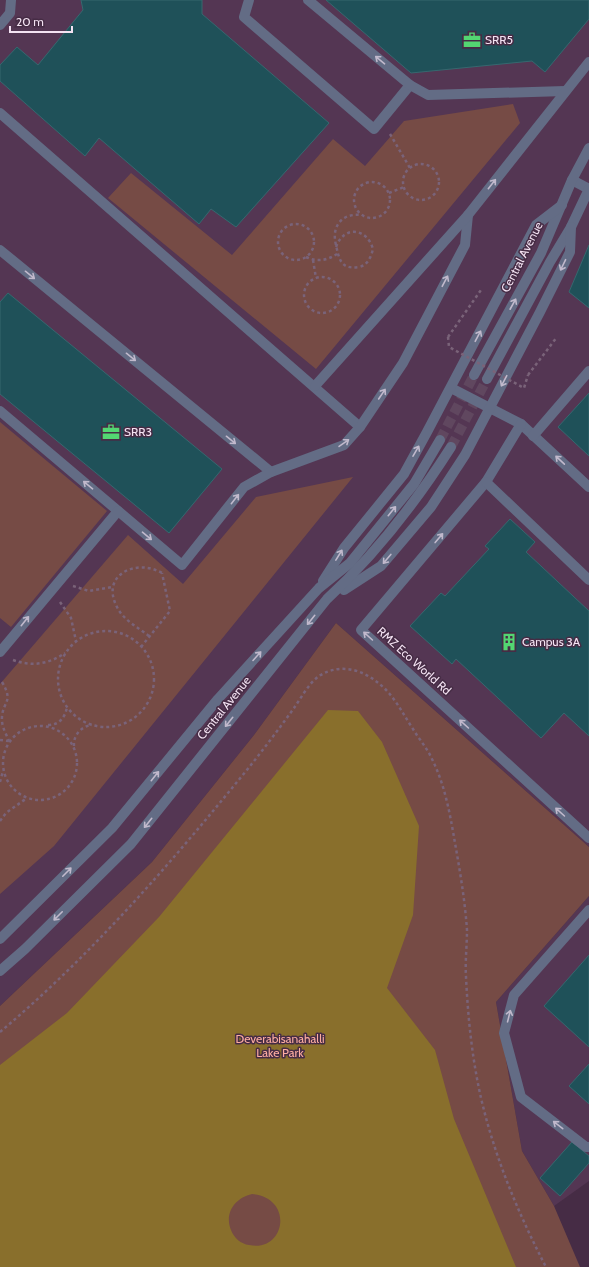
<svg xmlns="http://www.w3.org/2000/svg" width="589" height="1267" font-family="Cabin,sans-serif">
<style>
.built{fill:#543653}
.green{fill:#764b45}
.water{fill:#896f2c;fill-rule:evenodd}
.building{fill:#1f5159;stroke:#36686f}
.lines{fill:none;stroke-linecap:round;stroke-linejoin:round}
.minor-tunnel{stroke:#60475f;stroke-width:10;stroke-dasharray:10 5;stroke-linecap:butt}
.path{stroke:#7a6379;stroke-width:2.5;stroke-dasharray:3 3;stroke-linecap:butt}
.minor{stroke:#636c85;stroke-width:10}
.path-bridge{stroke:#7a6379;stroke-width:2.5;stroke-dasharray:3 3;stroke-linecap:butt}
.oneway{stroke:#c1b9cc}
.labels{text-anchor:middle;stroke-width:3;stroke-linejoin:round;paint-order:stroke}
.poi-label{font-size:12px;fill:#f4e3f3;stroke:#462c45;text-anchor:start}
.street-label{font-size:12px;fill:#f4e3f3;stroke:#462c45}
.park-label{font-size:12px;fill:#fdada1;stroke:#462c45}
</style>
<rect width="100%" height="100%" fill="#462c45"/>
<!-- built -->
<g class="built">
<polygon points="0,0 589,0 589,847 336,623 254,735 152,862 0,1006"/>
<polygon points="589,896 589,1181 554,1206 522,1151 496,1002"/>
</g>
<!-- green -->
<g class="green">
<polygon points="513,104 520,123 316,369 108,198 131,173 232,255 333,139 365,166 404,121"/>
<polygon points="0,422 107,511 11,627 0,618"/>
<polygon points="353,477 54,846 0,894 0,684 128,535 183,584 256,497"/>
<polygon points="336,623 589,847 589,896 496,1002 522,1151 554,1206 580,1267 0,1267 0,1006 152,862 254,735"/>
</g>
<!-- water -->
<path class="water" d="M328,710l30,1 24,31 37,84 -6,89 -26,73 48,62 19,69 62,148h-516v-202l67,-52 92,-96zM252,1194c43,4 33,59 -3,51 -8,-1 -15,-7 -18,-15 -7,-17 4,-32 21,-36z"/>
<!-- building -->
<g class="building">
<polygon points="81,0 202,0 202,14 329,123 236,227 211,209 199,224 99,138 85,156 0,81 0,65 17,47 38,65 83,10"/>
<polygon points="326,0 589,0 589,19 545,72 532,61 411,73"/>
<polygon points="589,245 589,308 569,292"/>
<polygon points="8,293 222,469 169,533 0,394 0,302"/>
<polygon points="589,393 589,456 558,427"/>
<polygon points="510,519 535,542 526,552 589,611 589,736 564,713 541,738 456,659 452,664 410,626 441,593 445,596 489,549 485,546"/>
<polygon points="589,955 589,1047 544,1006"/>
<polygon points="589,1064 589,1104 569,1086"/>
<polygon points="572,1142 589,1156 589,1163 560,1196 540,1178"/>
</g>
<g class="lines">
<!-- minor-tunnel -->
<g class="minor-tunnel">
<polyline points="440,440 474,375"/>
<polyline points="451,447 487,379"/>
</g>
<!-- path -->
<g class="path">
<polyline points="390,134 410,168"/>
<circle cx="421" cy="182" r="18"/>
<circle cx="372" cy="200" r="18"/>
<polyline points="389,193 404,187"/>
<circle cx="296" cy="242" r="18"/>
<path d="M336,247c8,-22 31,-19 37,2 -2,8 -5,16 -14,18 -19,3 -20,-9 -23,-22 -5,-19 6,-32 25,-30"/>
<path d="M306,257c11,5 20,4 31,-3"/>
<polyline points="313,260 316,278"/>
<circle cx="322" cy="295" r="18"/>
<polyline points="448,337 481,290"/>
<polyline points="528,375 557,337"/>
<polyline points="73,586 89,591 113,587"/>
<polyline points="60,602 71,618 76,641"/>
<circle cx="106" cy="679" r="48"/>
<path d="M149,636c-10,-8 -26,-16 -32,-29 -17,-32 19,-49 45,-34"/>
<polyline points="141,647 170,611 162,573"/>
<path d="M13,660c19,7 36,4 52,-7"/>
<path d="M2,682c12,20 1,19 0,35 -1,8 4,17 7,24"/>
<path d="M48,725c11,0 17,-7 19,-18"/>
<circle cx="40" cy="763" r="37"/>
<polyline points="0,740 9,741"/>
<path d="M74,746c-1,-10 7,-20 18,-21"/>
<polyline points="0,782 3,771"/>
<polyline points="0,821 6,813 27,798"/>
<path d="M0,1032c88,-74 164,-161 237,-250 20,-24 39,-49 57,-74 7,-10 15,-25 25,-32 22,-14 46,-6 64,11 13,12 20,27 30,42 6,10 14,19 19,30 13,26 18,55 23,84 5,28 10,58 12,87 0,15 -2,31 -1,47 2,41 6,81 15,121 14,60 37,115 65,169"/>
</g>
<!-- minor -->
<g class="minor">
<polyline points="249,0 244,17 374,129 410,85"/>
<polyline points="308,0 410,85 428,95 565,91"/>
<polyline points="0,25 10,13 11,0"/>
<polyline points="0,113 360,427"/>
<polyline points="572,180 589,189"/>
<polyline points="0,250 271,472 344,445 360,427 403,363 465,245 468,215"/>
<polyline points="474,375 541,253 572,180 589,148"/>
<polyline points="487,379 550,262 571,227 589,189"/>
<polyline points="315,386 468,215 589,62"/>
<polyline points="451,388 521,424 589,487"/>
<polyline points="0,411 182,565 244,487 271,472"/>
<polyline points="521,424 486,482 361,630 589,838"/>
<polyline points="533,436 589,371"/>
<polyline points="486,482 589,580"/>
<polyline points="323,581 344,548 404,474 427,432 536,225 562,205"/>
<polyline points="344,590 381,566 431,507 465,455 540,312 570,252 571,227"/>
<polyline points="0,652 118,511"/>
<polyline points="589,910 514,995 504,1033 521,1097 586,1147 589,1147"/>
<polyline points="0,939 112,828 218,699 319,588 350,563 414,484 440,440"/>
<path d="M0,971l25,-22 106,-105 196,-245c49,-45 89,-97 124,-152"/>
</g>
<!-- path-bridge -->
<polyline class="path-bridge" points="448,337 449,347 524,388 528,375"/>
</g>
<!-- one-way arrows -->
<defs><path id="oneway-shaft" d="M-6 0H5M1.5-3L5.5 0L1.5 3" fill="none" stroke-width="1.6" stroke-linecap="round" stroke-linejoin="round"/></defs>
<g class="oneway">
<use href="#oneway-shaft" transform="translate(380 60) rotate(-140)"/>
<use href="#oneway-shaft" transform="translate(492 184) rotate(-52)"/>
<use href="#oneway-shaft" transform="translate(563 265) rotate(116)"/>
<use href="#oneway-shaft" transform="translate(30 275) rotate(39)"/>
<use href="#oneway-shaft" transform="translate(445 281) rotate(-62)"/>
<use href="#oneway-shaft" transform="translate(513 304) rotate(-61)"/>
<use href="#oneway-shaft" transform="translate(478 336) rotate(-62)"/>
<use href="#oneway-shaft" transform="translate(131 357) rotate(39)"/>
<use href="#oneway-shaft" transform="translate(504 381) rotate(118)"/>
<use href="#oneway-shaft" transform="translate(382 394) rotate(-56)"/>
<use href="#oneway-shaft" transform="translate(231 440) rotate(39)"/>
<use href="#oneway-shaft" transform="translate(344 443) rotate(-35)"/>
<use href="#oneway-shaft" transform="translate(416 451) rotate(-60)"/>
<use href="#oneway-shaft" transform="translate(560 460) rotate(-137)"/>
<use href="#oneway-shaft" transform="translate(88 485) rotate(-140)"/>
<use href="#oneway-shaft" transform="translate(235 499) rotate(-52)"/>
<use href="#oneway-shaft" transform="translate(392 511) rotate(-51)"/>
<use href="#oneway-shaft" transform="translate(147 536) rotate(40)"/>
<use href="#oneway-shaft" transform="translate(439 538) rotate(-50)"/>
<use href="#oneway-shaft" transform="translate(339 555) rotate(-58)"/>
<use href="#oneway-shaft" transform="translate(387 559) rotate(130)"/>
<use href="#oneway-shaft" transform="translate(311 620) rotate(129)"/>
<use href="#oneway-shaft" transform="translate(25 621) rotate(-51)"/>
<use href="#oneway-shaft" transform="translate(368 636) rotate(-138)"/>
<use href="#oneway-shaft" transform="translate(257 656) rotate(-48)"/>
<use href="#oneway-shaft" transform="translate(229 722) rotate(129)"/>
<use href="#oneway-shaft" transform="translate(464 724) rotate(-138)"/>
<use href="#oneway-shaft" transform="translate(155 776) rotate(-51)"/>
<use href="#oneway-shaft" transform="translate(560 812) rotate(-138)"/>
<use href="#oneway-shaft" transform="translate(148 823) rotate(129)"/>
<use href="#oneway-shaft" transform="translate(67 872) rotate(-45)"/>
<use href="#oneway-shaft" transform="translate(58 916) rotate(135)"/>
<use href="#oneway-shaft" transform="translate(509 1016) rotate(-76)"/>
<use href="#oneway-shaft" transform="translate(558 1125) rotate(-142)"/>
</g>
<!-- icons -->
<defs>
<g id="office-bare" transform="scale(1.38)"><path d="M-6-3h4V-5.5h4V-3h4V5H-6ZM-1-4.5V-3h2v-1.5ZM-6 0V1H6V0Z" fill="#53d672" stroke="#462c45" stroke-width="2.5" paint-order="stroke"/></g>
<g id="building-bare" transform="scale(1.38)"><path d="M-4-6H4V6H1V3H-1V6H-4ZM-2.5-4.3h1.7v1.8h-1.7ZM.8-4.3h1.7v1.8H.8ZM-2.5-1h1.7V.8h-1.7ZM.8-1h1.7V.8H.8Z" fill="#53d672" stroke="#462c45" stroke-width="2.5" paint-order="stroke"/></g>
</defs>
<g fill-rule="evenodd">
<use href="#office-bare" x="472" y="40"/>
<use href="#office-bare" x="111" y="432"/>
<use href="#building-bare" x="509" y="642"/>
</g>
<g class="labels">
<!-- poi labels -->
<g class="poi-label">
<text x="485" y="44">SRR5</text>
<text x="124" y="436">SRR3</text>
<text x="522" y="646">Campus 3A</text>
</g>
<!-- street labels -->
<g class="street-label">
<text transform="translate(522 257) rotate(-63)" y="4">Central Avenue</text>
<text transform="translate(414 661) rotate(42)" y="4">RMZ Eco World Rd</text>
<text transform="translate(224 708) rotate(-51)" y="4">Central Avenue</text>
</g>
<!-- park labels -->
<g class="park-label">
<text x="280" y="1043">Deverabisanahalli<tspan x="280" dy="14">Lake Park</tspan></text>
</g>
</g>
<!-- scale -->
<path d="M10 26v6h62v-6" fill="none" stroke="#f4e3f3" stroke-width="2"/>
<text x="16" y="26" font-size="12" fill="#f4e3f3" stroke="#462c45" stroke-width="3" paint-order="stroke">20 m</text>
</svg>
